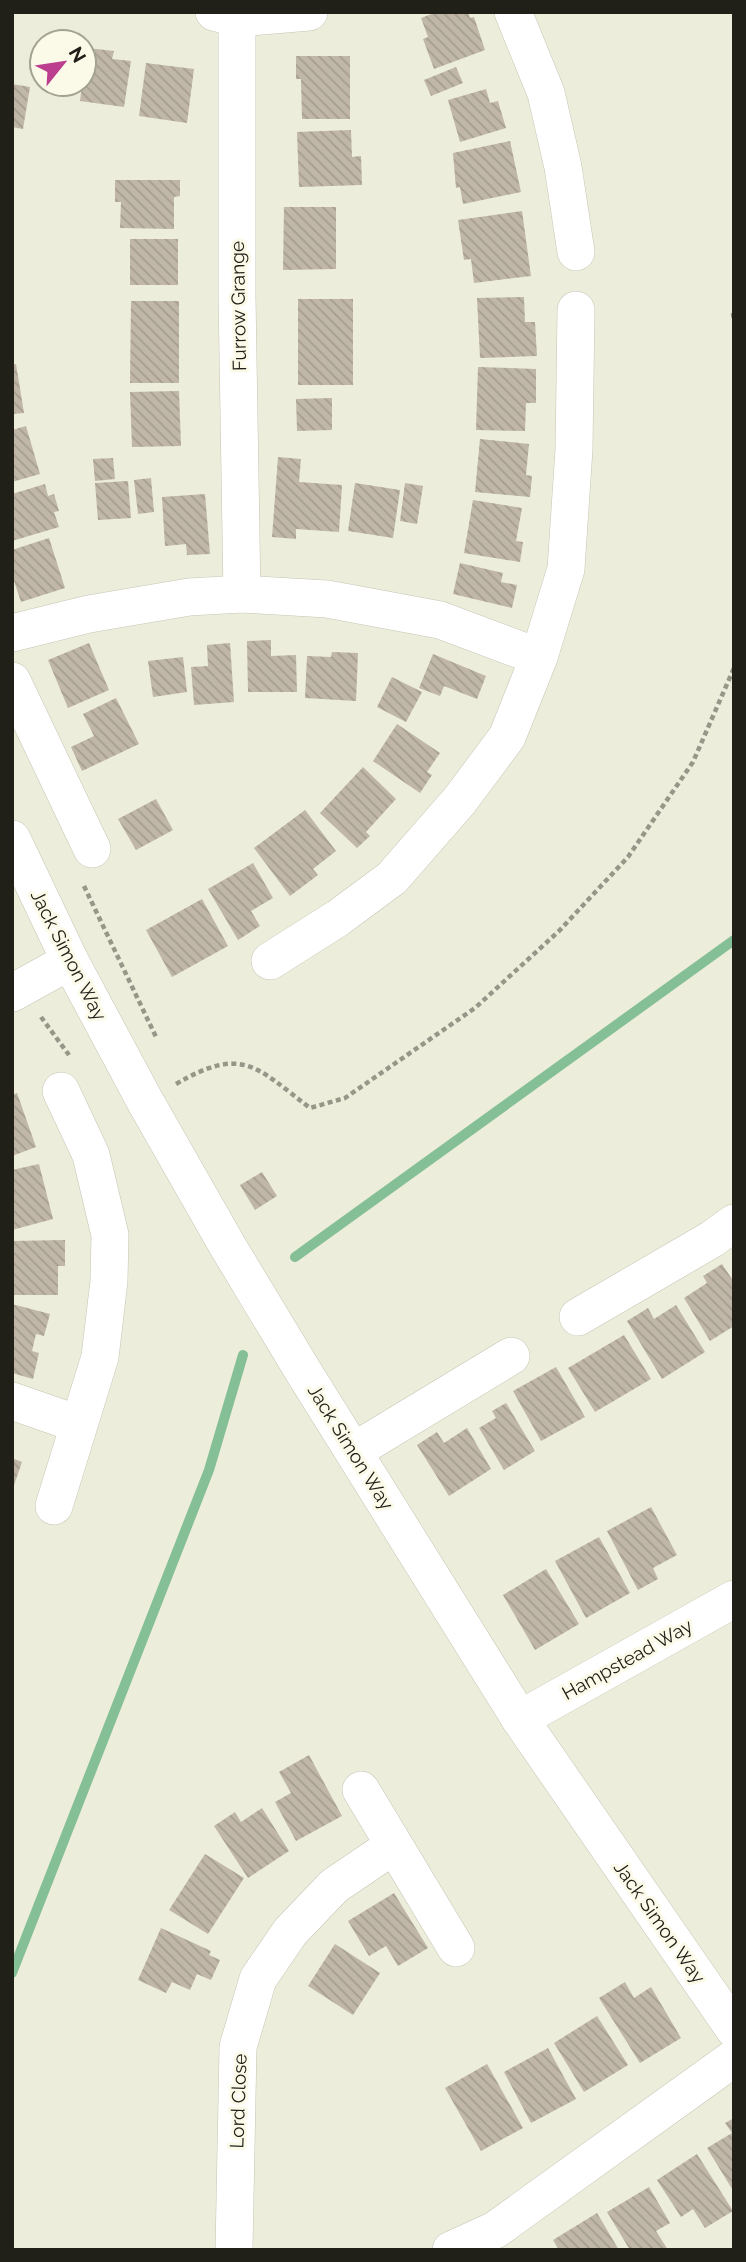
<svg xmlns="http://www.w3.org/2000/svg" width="746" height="2262" font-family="Raleway,sans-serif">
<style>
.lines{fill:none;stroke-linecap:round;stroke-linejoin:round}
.stream{stroke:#85bf95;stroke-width:10}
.building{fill:url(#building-back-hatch)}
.minor-casing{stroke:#c6c5b4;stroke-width:38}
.path{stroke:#969689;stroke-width:4.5;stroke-dasharray:5 3.5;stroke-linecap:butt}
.minor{stroke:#fff;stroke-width:37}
.labels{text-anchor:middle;stroke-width:6;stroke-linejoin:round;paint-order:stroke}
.street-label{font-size:19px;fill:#202019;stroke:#fbfae8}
</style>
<defs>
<pattern id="building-back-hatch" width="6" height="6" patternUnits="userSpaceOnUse" patternTransform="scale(1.75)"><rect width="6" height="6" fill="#c0b7a8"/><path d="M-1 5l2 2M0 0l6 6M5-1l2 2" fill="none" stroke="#a59d90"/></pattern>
</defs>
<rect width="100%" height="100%" fill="#ededdb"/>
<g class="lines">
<!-- stream -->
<g class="stream">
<polyline points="295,1257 734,940"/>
<polyline points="12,1973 209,1470 243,1355"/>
</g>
</g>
<!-- building -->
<g class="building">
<polygon points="437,12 468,12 470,18 474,17 485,50 434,69 423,39 428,37 421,18"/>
<polygon points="87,48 114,51 112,59 131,61 124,107 80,101"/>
<polygon points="296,56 350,56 350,119 302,119 301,79 296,79"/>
<polygon points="146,63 194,69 187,123 139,116"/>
<polygon points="456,67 463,83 431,96 424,80"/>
<polygon points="12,84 30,87 23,129 12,127"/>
<polygon points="486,89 490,103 498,101 506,128 460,142 448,100"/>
<polygon points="351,130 352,157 361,156 362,185 299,187 297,132"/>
<polygon points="510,141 521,192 463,204 460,187 456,188 453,153"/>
<polygon points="115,180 180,180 180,196 174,197 174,229 120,228 121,202 115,202"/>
<polygon points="284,207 336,207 336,269 283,270"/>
<polygon points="522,211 531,276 474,283 471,259 464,260 458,220"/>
<rect x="130" y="239" width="48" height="46"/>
<polygon points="524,297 525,322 535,322 537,356 480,358 477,298"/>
<rect x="298" y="299" width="55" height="86"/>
<polygon points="131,301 179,301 179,383 130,383"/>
<polygon points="16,364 24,413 12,414 12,365"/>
<polygon points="478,367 536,369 536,403 526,403 525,431 476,430"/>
<polygon points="179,391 181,446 132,447 130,392"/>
<polygon points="332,398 332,430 297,431 296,399"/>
<polygon points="26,426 40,474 12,482 12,430"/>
<polygon points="480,439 529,444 526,475 532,476 530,497 475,492"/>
<polygon points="278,457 301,459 299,482 342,485 339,532 296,529 296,539 272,537"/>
<polygon points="113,458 115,479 95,481 93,459"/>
<polygon points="151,478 154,512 138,514 134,480"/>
<polygon points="128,481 131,518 98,520 95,483"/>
<polygon points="355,483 400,490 393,538 348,531"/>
<polygon points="405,483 423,486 417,524 400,521"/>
<polygon points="45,484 48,496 54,494 59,511 54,512 59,527 12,541 12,494"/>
<polygon points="205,494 210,554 187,555 186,544 165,546 162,497"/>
<polygon points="473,500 522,508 516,541 523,542 520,562 464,553"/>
<polygon points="49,538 65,588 21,602 12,575 12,550"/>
<polygon points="460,563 503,573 501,582 517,585 512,608 453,594"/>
<polygon points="271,640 271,656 296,655 297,692 248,692 247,641"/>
<polygon points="89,643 109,690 68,708 48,660"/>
<polygon points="230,643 234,702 194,705 191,667 208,666 207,645"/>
<polygon points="332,652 358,653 356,701 305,698 307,656 331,657"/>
<polygon points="433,654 486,676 477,699 444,686 440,696 419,688"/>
<polygon points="183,657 187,692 153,697 148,661"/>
<polygon points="392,677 422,692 406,722 377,707"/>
<polygon points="116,698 139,744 82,771 71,747 94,736 83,714"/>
<polygon points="397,724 440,753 427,772 432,775 420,793 373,761"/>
<polygon points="363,767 396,799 366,832 370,836 357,848 320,813"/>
<polygon points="156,799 173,830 136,850 118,819"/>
<polygon points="305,810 336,851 313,869 318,875 290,896 254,848"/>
<polygon points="253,863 273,898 251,911 260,926 238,940 208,889"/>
<polygon points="202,899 228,946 172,977 146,930"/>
<polygon points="17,1093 36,1147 12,1156 12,1095"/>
<polygon points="39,1164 53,1219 12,1230 12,1170"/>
<polygon points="262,1172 277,1196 255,1210 240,1185"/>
<polygon points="65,1240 65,1266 58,1266 58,1295 12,1295 12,1241"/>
<polygon points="722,1264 734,1282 734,1326 710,1341 684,1298 707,1283 703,1276"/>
<polygon points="12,1304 50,1314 44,1336 36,1334 32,1351 39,1353 33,1379 12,1373"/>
<polygon points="676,1305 705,1352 662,1379 627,1321 648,1308 654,1319"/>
<polygon points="624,1335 651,1379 595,1412 568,1368"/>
<polygon points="556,1367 585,1417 541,1441 513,1391"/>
<polygon points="506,1403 535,1451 504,1470 479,1428 496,1418 492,1411"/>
<polygon points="467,1428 491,1469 449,1496 417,1445 437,1432 444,1443"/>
<polygon points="12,1458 22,1462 13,1488 12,1488"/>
<polygon points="651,1507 677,1555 653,1568 658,1579 638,1590 607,1531"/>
<polygon points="599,1537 630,1593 586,1618 555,1561"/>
<polygon points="546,1569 579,1624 535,1650 503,1595"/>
<polygon points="309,1755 342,1816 296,1841 275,1802 291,1793 279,1772"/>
<polygon points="262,1808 289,1851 248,1878 214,1826 235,1812 241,1822"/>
<polygon points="205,1854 244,1878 208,1934 169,1910"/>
<polygon points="394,1893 428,1948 398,1966 386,1946 369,1956 348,1921"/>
<polygon points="161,1928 211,1951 209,1955 220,1960 211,1980 197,1974 190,1990 172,1982 166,1993 138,1980"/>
<polygon points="335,1944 380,1973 353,2015 308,1986"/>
<polygon points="625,1982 634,1998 651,1987 681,2038 640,2063 599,1998"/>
<polygon points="597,2016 628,2065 584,2092 554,2043"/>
<polygon points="548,2048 576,2099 531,2123 504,2072"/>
<polygon points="487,2064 523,2128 481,2151 445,2088"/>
<polygon points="734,2118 734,2188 732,2189 707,2148 732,2133 725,2123"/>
<polygon points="697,2154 733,2211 705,2228 693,2209 681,2217 657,2180"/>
<polygon points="649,2187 670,2223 656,2231 668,2250 630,2250 607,2212"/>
<polygon points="597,2213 619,2250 559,2250 553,2240"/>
</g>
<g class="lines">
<!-- minor casing -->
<g class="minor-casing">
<g id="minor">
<polyline points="214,12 237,18 309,12"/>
<polyline points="513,12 546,93 563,167 576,252"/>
<polyline points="237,18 237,297 242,594"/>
<polyline points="12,633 89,614 189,597 242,594 327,599 440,620 539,657"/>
<polyline points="12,681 92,849"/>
<polyline points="12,839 70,961 145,1101 227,1245 303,1371 520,1719 734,2029"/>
<polyline points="270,961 338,918 392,878 460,800 507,737 539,657 566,569 574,449 576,310"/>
<polyline points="12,993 70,961"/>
<polyline points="578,1317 712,1239 734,1223"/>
<polyline points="12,1401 78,1424"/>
<polyline points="354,1451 511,1356"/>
<polyline points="54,1506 100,1357 109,1281 110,1235 91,1155 61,1091"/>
<polyline points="520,1719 734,1599"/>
<polyline points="361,1790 456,1948"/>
<polyline points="234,2250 238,2047 258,1979 290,1932 334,1886 393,1846"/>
<polyline points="451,2250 495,2230 734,2058"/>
</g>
</g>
<!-- path -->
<g class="path">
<polyline points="733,313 734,320"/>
<polyline points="84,886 157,1039"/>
<polyline points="41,1017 69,1055"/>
<path d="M176,1084c67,-39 80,-17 134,24l35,-10 130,-90 84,-77 69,-74 65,-95 41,-94"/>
</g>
<!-- minor -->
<use href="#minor" class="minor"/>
</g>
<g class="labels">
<!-- street labels -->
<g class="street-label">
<text transform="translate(238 306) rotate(-91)" y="7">Furrow Grange</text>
<text transform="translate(69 955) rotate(63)" y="7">Jack Simon Way</text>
<text transform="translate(351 1447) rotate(58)" y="7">Jack Simon Way</text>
<text transform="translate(627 1659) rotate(-29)" y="7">Hampstead Way</text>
<text transform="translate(660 1922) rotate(55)" y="7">Jack Simon Way</text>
<text transform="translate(238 2101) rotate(-88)" y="7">Lord Close</text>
</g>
</g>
<!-- border -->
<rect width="746" height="2262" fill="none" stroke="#202019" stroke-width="28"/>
<!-- north arrow -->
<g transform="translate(63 63) rotate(60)"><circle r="33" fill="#fbfae8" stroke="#a3a395" stroke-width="2"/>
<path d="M0-5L12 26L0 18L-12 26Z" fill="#bc3f8f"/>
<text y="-10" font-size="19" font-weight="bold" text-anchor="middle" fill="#202019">N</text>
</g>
</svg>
